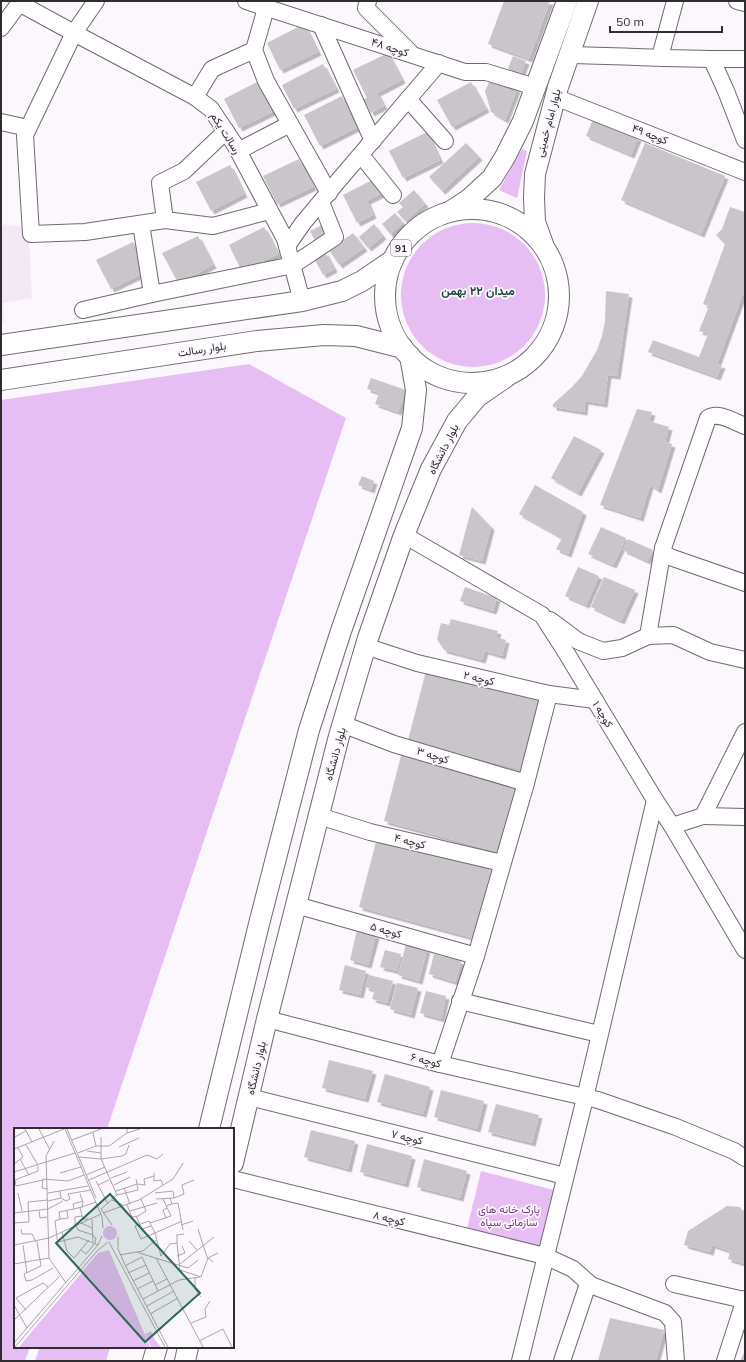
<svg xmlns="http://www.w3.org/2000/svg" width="746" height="1362" font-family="Mulish,Vazirmatn,sans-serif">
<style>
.built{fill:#f3e9f6}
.green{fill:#e7bef3}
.building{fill:#cac5cb;filter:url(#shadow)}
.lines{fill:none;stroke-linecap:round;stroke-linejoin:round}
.minor-casing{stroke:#6f6a70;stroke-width:18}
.major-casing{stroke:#6f6a70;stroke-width:22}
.minor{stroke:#fff;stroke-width:16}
.major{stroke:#fff;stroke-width:20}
.labels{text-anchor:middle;stroke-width:3.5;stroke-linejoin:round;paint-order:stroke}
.shield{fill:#fcf7fd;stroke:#6c6a6e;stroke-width:1}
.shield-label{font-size:10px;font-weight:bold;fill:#2f2d30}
.street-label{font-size:11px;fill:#2f2d30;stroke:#fcf7fd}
.park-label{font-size:11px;fill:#753c86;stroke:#fcf7fd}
.neighbourhood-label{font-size:12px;font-weight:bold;fill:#18493a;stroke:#fcf7fd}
.inset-road{fill:none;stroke:#aaa6ab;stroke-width:1}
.view{fill:#2c6955;fill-opacity:0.15;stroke:#2c6955;stroke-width:2}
.inset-edge{fill:none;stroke:#2f2d30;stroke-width:2}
</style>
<defs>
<filter id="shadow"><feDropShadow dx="3.5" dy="3.5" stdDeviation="0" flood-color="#0004"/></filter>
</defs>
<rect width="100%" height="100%" fill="#fcf7fd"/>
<!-- built -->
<polygon class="built" points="1,224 24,227 30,251 32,298 3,303 4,322 1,322"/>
<!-- green -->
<g class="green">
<polygon points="522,149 527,151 517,198 499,190"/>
<circle cx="473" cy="295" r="72"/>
<polygon points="249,364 346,418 107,1129 15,1129 15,1347 30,1347 25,1361 1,1361 1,400"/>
<polygon points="481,1171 554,1190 536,1259 464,1241"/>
<polygon points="40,1347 110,1347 106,1361 35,1361"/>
</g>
<!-- building -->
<g class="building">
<polygon points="504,1 550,1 529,59 488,44"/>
<polygon points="304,24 318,52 280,70 267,43"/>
<polygon points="388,53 402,80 377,93 384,106 371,113 364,99 367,98 353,70"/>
<polygon points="513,56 526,61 521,74 508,69"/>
<polygon points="323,64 336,89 294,109 282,85"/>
<polygon points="491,78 517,89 505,120 491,112 485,91"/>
<polygon points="259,81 274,111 239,128 224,99"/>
<polygon points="471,82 486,109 452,127 437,100"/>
<polygon points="342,96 358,127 320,146 304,115"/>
<polygon points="593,119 638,138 631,155 586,136"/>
<polygon points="427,132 440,160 403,178 389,151"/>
<polygon points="466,143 479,157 442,191 429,177"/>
<polygon points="645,143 725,176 701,234 621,200"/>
<polygon points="299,159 313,187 277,204 263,176"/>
<polygon points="230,165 244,194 211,211 196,182"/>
<polygon points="378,177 385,192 367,201 373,215 357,223 343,195"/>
<polygon points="414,190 425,204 405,221 397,212 403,207 399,203"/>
<polygon points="730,207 745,212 745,288 717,364 722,365 717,377 648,352 653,340 699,357 708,334 699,331 709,306 703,304 725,244 716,235 722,229"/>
<polygon points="395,213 403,223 390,234 382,224"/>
<polygon points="324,224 331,236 316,243 310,231"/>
<polygon points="374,224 383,236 368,248 359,237"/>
<polygon points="264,227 278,254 242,272 229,245"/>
<polygon points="353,233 364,248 339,265 329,250"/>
<polygon points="198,236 213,265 178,283 162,253"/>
<polygon points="133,242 148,271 111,289 96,260"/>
<polygon points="325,252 334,269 323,275 314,258"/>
<polygon points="606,291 629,294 617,376 608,375 604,404 585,401 584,412 553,407 553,404 572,387 582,376 597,350 602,336 605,321"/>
<polygon points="371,378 406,390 398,412 375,404 379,393 367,389"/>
<polygon points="637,409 652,412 649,421 669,427 665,442 672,444 658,490 650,485 640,518 600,505"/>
<polygon points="574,436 601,450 578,493 551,478"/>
<polygon points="362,476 374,481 371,490 358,485"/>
<polygon points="535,485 583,512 568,554 556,549 562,538 519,514"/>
<polygon points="472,507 491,527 482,561 459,555"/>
<polygon points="601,527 626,538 613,565 588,554"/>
<polygon points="628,539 653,550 647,561 623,550"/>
<polygon points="578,567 599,576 586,605 565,596"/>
<polygon points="604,577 635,590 621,621 591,607"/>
<polygon points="465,587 497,598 493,611 460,601"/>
<polygon points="451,619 498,631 496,637 506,640 502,656 485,651 482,660 444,650 437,639 441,623 449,625"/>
<polygon points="426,671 540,701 522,770 408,740"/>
<polygon points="402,752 516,782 498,852 384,821"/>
<polygon points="377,838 492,868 473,938 359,907"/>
<polygon points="357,930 376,935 368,965 350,960"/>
<polygon points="406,944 427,949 419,981 398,975"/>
<polygon points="385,950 401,954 397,971 380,967"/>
<polygon points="434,954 461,961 455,982 429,974"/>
<polygon points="345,965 366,971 360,995 339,990"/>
<polygon points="369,975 393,981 387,1003 372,999 375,990 365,987"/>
<polygon points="397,983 418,988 411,1015 390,1009"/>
<polygon points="426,991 446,996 441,1019 420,1013"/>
<polygon points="329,1060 373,1071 365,1099 322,1088"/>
<polygon points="385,1074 430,1087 423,1114 377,1102"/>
<polygon points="441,1090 484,1101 477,1129 434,1117"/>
<polygon points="496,1104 539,1115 532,1143 488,1132"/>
<polygon points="311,1130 355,1141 348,1169 304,1157"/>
<polygon points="367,1144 412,1156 405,1184 360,1172"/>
<polygon points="424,1159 467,1171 460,1198 417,1187"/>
<polygon points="727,1206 740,1207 745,1217 745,1264 728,1259 730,1251 712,1245 710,1252 684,1245 688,1231"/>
<polygon points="610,1318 664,1330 656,1361 598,1361"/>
<polygon points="745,1351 745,1361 740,1361"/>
</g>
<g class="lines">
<!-- minor casing -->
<g class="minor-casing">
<g id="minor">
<polyline points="96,1 74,33 25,135 31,234 85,232 165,220 213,226 269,211"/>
<polyline points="246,1 465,72 486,72 535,87"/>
<polyline points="368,1 366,8 410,52"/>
<polyline points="737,1 745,3"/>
<polyline points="19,3 74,33 195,97 211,109 235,145 285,239 302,301"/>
<polyline points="266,8 254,50 266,81 329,193"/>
<polyline points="321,25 373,141"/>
<polyline points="1,28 21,1"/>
<path d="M569,55c59,1 117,5 176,4"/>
<polyline points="660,57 675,1"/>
<polyline points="712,60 726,91 745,140"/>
<polyline points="195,97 212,69 254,50"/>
<polyline points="555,97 745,172"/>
<polyline points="408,99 445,141"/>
<polyline points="1,122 28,128"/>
<polyline points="238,151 290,124"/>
<polyline points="361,155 393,195"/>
<polyline points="165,220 160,183 184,171 226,131"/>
<polyline points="141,224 152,294 293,265 335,237 321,202"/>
<polyline points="287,246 303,223 338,181 439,63"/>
<polyline points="83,310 152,294"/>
<path d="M745,426c-11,-4 -26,-15 -37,-8l-45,130 1,5 6,4 75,26"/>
<polyline points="404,535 542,615 567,654 655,800 672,826 745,950"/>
<polyline points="550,620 578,641 603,651 622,648 648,636 673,635 710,652 745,660"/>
<polyline points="648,636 663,548"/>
<polyline points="365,646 417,663 549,694 595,700"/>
<polyline points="342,724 394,744 526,783"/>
<polyline points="319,816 370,832 502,863"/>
<polyline points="703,816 745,817"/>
<polyline points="672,826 703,816 745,732"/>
<polyline points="296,905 476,956"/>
<polyline points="460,1001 599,1034"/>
<polyline points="267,1019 440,1064 598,1100 676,1127 734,1151 745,1158"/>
<polyline points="440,1064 476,956 526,783 549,694"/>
<polyline points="249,1097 565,1176"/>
<polyline points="233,1179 545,1256 573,1269 592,1286"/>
<polyline points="674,1284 744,1300"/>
<polyline points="520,1361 585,1098 655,800"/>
<polyline points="562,1361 588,1284 665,1313 673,1322 676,1361"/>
<polyline points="725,1361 745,1299"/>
</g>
</g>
<!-- major casing -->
<g class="major-casing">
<g id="major">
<circle cx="472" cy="296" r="87"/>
<polyline points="451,211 468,200 492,178 505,157 523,121 567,1"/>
<polyline points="543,244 535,222 534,198 535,174 558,87 588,1"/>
<polyline points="1,345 302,301 342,291 362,281 393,260"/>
<polyline points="1,380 257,341 324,335 356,336 403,348"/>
<polyline points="209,1129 259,924 309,730 341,631 412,428 416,390 410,356"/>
<polyline points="233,1163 267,1019 339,736 368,638 404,535 431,469 457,421 477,397 506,377"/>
<polyline points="153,1361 157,1347"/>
<polyline points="185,1361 188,1347"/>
</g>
</g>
<!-- minor -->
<use href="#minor" class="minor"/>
<!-- major -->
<use href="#major" class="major"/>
</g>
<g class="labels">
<!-- shield labels -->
<rect class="shield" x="391" y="240" width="20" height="16" rx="3"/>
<g class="shield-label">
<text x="401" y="252">91</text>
</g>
<!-- street labels -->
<g class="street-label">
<text transform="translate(390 47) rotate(18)" y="4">کوچه ۴۸</text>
<text transform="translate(548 123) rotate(-75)" y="4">بلوار امام خمینی</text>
<text transform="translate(226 133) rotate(58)" y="4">رسالت یکم</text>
<text transform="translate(650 134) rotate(21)" y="4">کوچه ۴۹</text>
<text transform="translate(202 349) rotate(-9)" y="4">بلوار رسالت</text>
<text transform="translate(443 449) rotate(-63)" y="4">بلوار دانشگاه</text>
<text transform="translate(479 678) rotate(13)" y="4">کوچه ۲</text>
<text transform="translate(603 714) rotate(59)" y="4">کوچه ۱</text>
<text transform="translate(335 754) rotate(-75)" y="4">بلوار دانشگاه</text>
<text transform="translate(433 755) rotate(17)" y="4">کوچه ۳</text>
<text transform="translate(410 841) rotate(14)" y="4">کوچه ۴</text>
<text transform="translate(386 930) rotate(16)" y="4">کوچه ۵</text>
<text transform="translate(426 1060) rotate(14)" y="4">کوچه ۶</text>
<text transform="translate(256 1068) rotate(-77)" y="4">بلوار دانشگاه</text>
<text transform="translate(407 1137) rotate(14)" y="4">کوچه ۷</text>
<text transform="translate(389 1218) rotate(14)" y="4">کوچه ۸</text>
</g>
<!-- park labels -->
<g class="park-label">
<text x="509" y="1213">پارک خانه های<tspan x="509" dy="13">سازمانی سپاه</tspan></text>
</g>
<!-- neighbourhood labels -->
<g class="neighbourhood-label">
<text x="478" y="295">میدان ۲۲ بهمن</text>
</g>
</g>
<!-- overview -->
<g transform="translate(14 1128)">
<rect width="220" height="220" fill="#fcf7fd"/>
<path d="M89 105a7 7 0 1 1 14 0a7 7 0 1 1-14 0ZM95,122l41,97h-131l79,-94zM137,203l4,9 6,7h-10l-6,-13z" fill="#e7bef3"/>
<path class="inset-road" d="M11,1l7,13M25,1l11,21M51,1l37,88 1,11M53,1l29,69M79,5l3,13M113,5l13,-4M1,9l11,-6M87,9v22l16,36M58,12l29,-11M40,13l-8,15 3,102 17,25M12,17l12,20M105,19l20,-9M0,21l50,-20M73,23l14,2M64,25l18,-7h13l18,-13v-4M65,29l22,2 21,-3 4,-2 3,-9M6,31l9,16M0,36l9,-7 -5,-9M0,44l61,-19M46,45l21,-6M140,45v8l7,-1 2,5M72,47l19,-8M97,50l16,-6M1,52l1,6 27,-6M1,52l23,-9v-5M75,52l58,-25 10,4 6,-5M82,53l12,23M84,57l11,-5M100,57l16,-8M110,60l6,16M34,61l-6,-1 1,-9 25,2 16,-6M102,63l21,-7 -1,-5M4,65l4,18M34,65l40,-7M141,65l18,-2 1,7 -18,1M66,66l3,8 -1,5 -8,2 -1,-5 10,-3M47,70l5,3 4,-2 -2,-5 23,-4M160,70l10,-4 -2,-9 12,-5M98,72l11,5M34,73l13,-3 -1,-7M158,76l6,-1 5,27M113,77l5,12 6,-1 8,-5 -5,-12M152,78l6,-2 -2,-6M68,79l14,-5M66,80l3,11h5M87,81l16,-14 21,-5 -1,-6 8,1 -1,-6 10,-3M87,81l11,16M25,82l1,8 7,-1M53,83l1,7 -8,1 -1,-7 15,-3M116,83l27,-8M0,85l34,-4 15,-8M89,85l36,-13 34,-21 10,-16M122,88l6,13 9,-3M152,90l-3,-8 4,-2M78,91l1,23M135,93l6,12 -14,6 -6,-13zM0,95l15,-1 -1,-20 20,-2M67,95l11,5M136,95l21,-7 -8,-17M167,97l12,-4M61,98v-9l7,-1M62,98l2,4 15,5M7,101l1,5h10l4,8M184,101l9,28 6,5M48,104l5,19 7,7 15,-18M104,109v12l7,16 43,82M175,113l8,9M23,114l4,24 -17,8 2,7 6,-1 21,-12M44,114l20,-5 20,8M95,114l56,105M163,116v-9l7,-1M0,117l35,-7 52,-24M9,117l4,28M44,118l-3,-25 5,-2M67,122l5,4 9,-11 1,-5 -3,-2M123,124l6,-1 13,-11M106,127l16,-3 52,16 10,-8M147,128l9,-12 7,-1 3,27 21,7M147,128l-6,-23 27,-12M163,128l8,-3 -3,-7M128,129l16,34M142,130l47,89M0,136l35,-6M166,136l34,-27M111,138l17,-9M114,145l18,-8M187,149l7,-19 10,-5M181,150v11l6,8M119,153l16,-8M141,157l12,-6M123,161l16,-8M129,171l36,-19 21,-3M0,177l13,23M133,178l27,-15M12,182l-10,-12 27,-15 5,4M136,186l28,-16M0,192l46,-44M177,195l15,-6 -1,-8 5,-8M185,213l24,-12 9,18M0,215l84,-98 4,-9M1,219l82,-96 11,-9"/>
<path class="view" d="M96,66l90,99 -55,49 -89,-99z"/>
<rect width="220" height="220" class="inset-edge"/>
</g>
<!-- border -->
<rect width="746" height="1362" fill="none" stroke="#2f2d30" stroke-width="4"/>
<!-- scale -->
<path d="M610 26v6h112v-6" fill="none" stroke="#2f2d30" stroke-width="2"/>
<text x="616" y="26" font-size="12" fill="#2f2d30" stroke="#fcf7fd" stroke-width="3" paint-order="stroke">50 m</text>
</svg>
